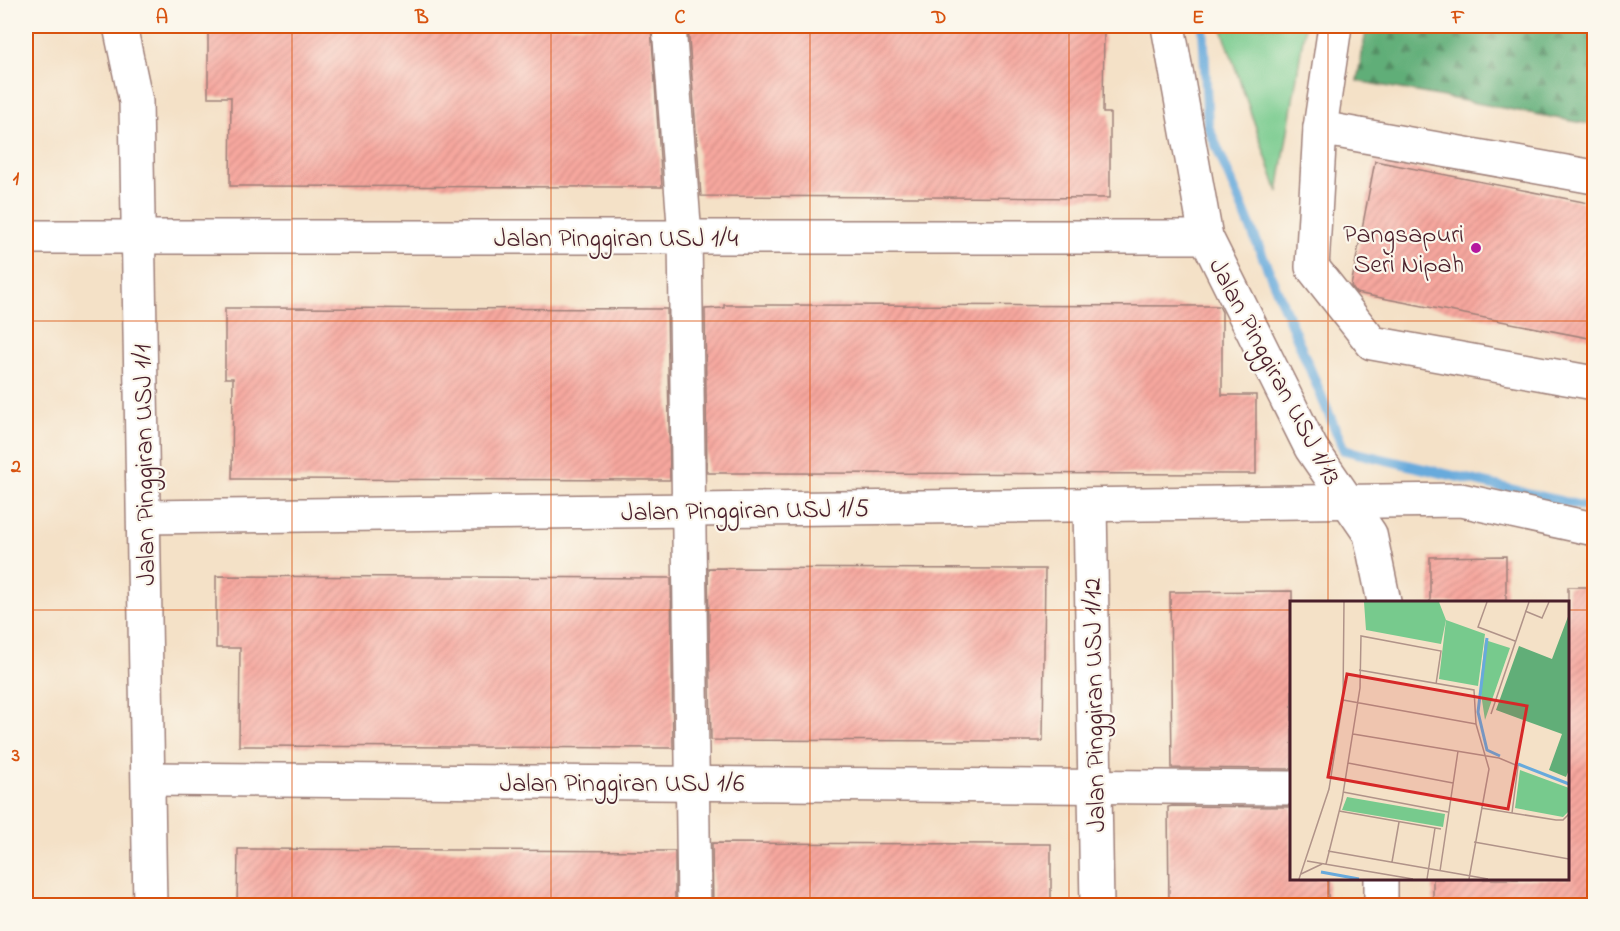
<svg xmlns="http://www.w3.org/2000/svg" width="1620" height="931" font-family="'Indie Flower',sans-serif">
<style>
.grass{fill:#77ca8d;stroke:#60745c;stroke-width:1.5}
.forest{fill:url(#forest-firs);stroke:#566652;stroke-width:1.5}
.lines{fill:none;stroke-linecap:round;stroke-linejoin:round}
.stream{stroke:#67aadc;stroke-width:10}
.building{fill:url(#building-hatch)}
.minor-casing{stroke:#9f8079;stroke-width:36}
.minor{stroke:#fff;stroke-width:33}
.grid{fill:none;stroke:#d8530f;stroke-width:1.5;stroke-opacity:0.55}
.poi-dot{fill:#b5179e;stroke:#fbf7ec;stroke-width:2}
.labels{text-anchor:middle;stroke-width:4.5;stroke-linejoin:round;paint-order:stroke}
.poi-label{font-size:26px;fill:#4a1f2b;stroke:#fbf7ec;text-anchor:end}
.street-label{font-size:26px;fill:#4a1f2b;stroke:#fbf7ec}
.inset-river{fill:none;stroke:#67aadc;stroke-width:3}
.inset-road{fill:none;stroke:#b09389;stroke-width:1.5}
.view{fill:#d62828;fill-opacity:0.15;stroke:#d62828;stroke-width:3}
.inset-edge{fill:none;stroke:#4a1f2b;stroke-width:3}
.neatline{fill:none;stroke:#d8530f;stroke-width:2}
.grid-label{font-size:20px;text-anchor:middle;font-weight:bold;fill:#d8530f}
</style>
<defs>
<pattern id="forest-firs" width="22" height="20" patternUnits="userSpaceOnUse" patternTransform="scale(1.5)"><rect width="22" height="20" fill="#61ae78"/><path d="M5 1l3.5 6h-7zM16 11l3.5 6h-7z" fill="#528d63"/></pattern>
<pattern id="building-hatch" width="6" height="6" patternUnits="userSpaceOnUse" patternTransform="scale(1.5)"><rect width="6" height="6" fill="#f6a79e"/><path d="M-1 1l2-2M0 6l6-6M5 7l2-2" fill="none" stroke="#d48f88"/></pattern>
</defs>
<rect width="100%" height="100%" fill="#fbf7ec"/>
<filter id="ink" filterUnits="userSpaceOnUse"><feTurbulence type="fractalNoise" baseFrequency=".0167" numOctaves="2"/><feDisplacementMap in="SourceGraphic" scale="12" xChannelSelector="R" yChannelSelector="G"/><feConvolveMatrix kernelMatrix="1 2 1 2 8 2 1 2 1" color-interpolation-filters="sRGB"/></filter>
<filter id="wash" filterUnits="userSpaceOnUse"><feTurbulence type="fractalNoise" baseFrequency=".008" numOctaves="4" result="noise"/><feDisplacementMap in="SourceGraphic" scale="24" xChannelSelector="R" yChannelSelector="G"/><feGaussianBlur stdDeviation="1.35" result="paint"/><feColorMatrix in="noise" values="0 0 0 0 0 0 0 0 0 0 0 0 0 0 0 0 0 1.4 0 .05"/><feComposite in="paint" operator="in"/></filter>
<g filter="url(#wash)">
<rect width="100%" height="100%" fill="#f4e1c7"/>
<!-- grass -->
<polygon class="grass" points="1221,26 1305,26 1278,192"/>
<!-- forest -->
<polygon class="forest" points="1367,26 1594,26 1594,125 1357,81"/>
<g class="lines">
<!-- stream -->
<polyline class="stream" points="1203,26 1208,126 1344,450 1594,509"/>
</g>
<g id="blocks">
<!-- building -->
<g class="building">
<polygon points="208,26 651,26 662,187 230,186 231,97 208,97"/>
<polygon points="688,26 1104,26 1103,113 1110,113 1110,198 701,196"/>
<polygon points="1375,161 1594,204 1594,339 1356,293 1351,286"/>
<polygon points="724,305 1219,306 1222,312 1222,395 1256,395 1256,474 707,473 705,309 724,308"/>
<polygon points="225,308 667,309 670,480 232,479 233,378 225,378"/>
<polygon points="1506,556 1506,603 1430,603 1430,557"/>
<polygon points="708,568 1045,569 1043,741 711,740"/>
<polygon points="216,576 671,578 673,748 239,746 240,648 216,648"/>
<polygon points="1568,587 1594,587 1594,906 1433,906 1433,879 1568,879"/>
<polygon points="1292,591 1292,769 1172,768 1170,592"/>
<polygon points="1172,806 1292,807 1292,879 1328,879 1328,906 1169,906 1168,807"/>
<polygon points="712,843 1051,844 1051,906 713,906"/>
<polygon points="238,849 675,851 675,906 237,906"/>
</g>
</g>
</g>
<g filter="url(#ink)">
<use href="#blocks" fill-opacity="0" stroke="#9f8079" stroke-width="1.5"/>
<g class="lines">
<!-- minor casing -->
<g class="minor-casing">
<g id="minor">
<polyline points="120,26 136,102 150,906"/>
<polyline points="669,26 685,237 694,906"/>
<polyline points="1168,26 1206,237 1311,448 1370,534 1384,602"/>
<polyline points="1320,128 1335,26"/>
<polyline points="1594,177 1320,128 1312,267 1372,343 1594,383"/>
<polyline points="26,237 1206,237"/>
<polyline points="1090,505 1097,906"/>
<polyline points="145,517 1461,500 1594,529"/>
<polyline points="149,779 1292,788"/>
<polyline points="1381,906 1381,878"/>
</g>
</g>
<!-- minor -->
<use href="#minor" class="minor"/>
</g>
</g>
<!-- grid -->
<path class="grid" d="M292,26v880M551,26v880M810,26v880M1069,26v880M1328,26v576M26,321h1568M26,610h1266M1568,610h26M1328,878v28"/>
<!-- markers -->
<circle class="poi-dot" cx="1476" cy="248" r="6"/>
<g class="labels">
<!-- poi labels -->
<g class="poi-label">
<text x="1464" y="242">Pangsapuri<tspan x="1464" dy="30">Seri Nipah</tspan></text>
</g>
<!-- street labels -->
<g class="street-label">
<text x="616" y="246">Jalan Pinggiran USJ 1/4</text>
<text transform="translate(1276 371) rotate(62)" y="9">Jalan Pinggiran USJ 1/13</text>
<text transform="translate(143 465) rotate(-91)" y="9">Jalan Pinggiran USJ 1/1</text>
<text transform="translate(745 509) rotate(-1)" y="9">Jalan Pinggiran USJ 1/5</text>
<text transform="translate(1093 705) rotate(-91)" y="9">Jalan Pinggiran USJ 1/12</text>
<text x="622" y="791">Jalan Pinggiran USJ 1/6</text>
</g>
</g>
<!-- overview -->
<g transform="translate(1290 601)">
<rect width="279" height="279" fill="#f4e1c7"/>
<path d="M74,1h75l7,18 -5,24 -75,-14zM195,39l25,8 -25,72 -5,-33z" fill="#77ca8d"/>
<path d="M279,13v156l-3,7 -17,-7 13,-36 -66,-24 23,-64 33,13z" fill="#61ae78"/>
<path d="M156,19l39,14 -7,52 -39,-7zM230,169l49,18v23l-6,6 -48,-9zM57,196l98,17 -2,13 -101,-17z" fill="#77ca8d"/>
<path class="inset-river" d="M197,37l-9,74 9,38 13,6M228,163l51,20M31,271l38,7"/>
<path class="inset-road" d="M197,1l-9,25 37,14M235,10l17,7 7,-16M69,69l115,20 2,34 13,45 -20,110M53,99l133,24M201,113l38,-112M63,133l146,24 19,8 -6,47M58,162l105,20M53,191l105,20M191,207l75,12h7l6,-6M49,210l102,18M184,241l95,17M38,250l160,28M17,260l106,18M102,261l7,-40M36,263l16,-64 18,-112 1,-52 80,15 -5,33M150,270l18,-120M11,273l21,-10M9,278l30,-90 14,-89 1,-98M137,278l8,-51"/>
<path class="view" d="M57,73l180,32 -19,103 -180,-32z"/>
<rect width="279" height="279" class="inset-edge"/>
</g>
<!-- margin -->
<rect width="1620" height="931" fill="none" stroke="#fbf7ec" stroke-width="66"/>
<rect x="33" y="33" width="1554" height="865" class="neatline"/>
<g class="grid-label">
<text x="162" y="23">A</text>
<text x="422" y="23">B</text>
<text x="680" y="23">C</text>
<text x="939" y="23">D</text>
<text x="1198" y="23">E</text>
<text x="1458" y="23">F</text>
<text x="16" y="184">1</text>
<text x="16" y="472">2</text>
<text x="16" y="761">3</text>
</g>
</svg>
